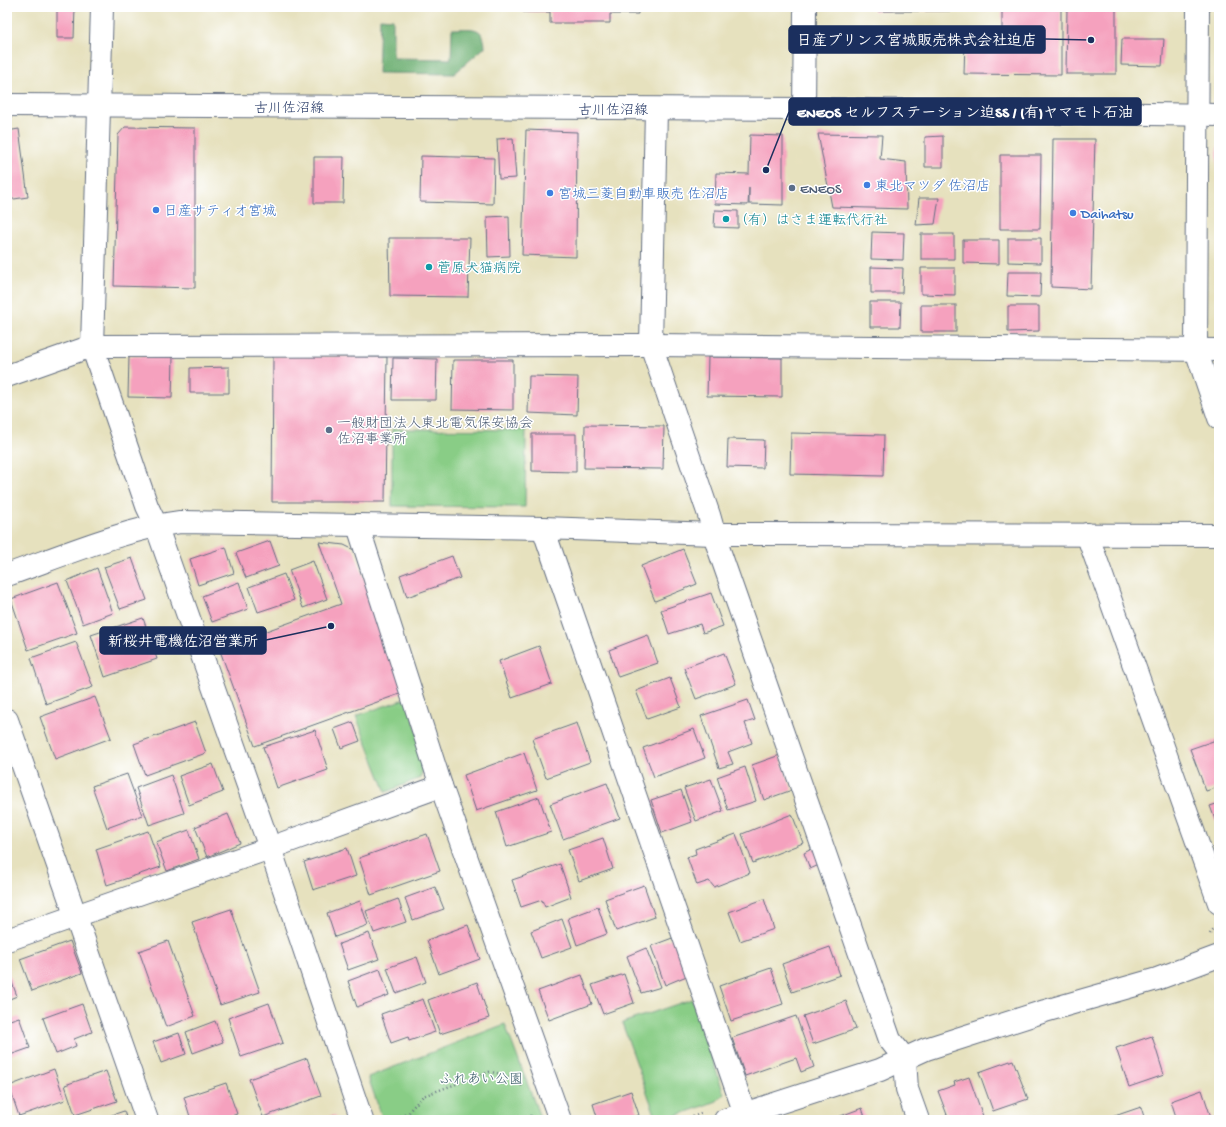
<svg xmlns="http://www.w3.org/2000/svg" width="1226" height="1127" font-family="'Gochi Hand','Klee One',sans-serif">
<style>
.green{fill:#89cd86;stroke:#527e72}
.forest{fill:#6eb073;stroke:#447068}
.building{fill:#f5a1be}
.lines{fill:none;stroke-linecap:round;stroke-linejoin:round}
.minor-casing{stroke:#626d80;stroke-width:24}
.primary-casing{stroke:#626d80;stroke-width:24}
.path{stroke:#626d80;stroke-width:2.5;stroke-dasharray:1 3;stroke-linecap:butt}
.minor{stroke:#fff;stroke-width:22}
.primary{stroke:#fff;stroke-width:22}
.shop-dot{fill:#3f7fe0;stroke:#fff;stroke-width:1.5}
.service-dot{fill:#5c6f8a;stroke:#fff;stroke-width:1.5}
.culture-dot{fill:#0f9aa8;stroke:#fff;stroke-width:1.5}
.labels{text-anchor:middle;stroke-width:3;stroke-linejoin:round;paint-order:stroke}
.street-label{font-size:14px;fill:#1b2f5e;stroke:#fff}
.shop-label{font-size:14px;fill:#366cbe;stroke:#fff;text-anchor:start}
.service-label{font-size:14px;fill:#4e5e75;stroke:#fff;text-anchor:start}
.culture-label{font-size:14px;fill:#0d838f;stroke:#fff;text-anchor:start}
.park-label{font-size:14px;fill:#3c5e6a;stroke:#fff}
.leader{fill:none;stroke:#1b2f5e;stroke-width:1.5}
.callout-dot{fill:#1b2f5e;stroke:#fff;stroke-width:1.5}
.callout{fill:#1b2f5e;stroke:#1b2f5e;stroke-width:1.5}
.callout-label{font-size:15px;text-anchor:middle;font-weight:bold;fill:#fff}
</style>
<rect width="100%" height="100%" fill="#fff"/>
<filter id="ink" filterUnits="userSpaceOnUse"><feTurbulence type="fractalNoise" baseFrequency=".025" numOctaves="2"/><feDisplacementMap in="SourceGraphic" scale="8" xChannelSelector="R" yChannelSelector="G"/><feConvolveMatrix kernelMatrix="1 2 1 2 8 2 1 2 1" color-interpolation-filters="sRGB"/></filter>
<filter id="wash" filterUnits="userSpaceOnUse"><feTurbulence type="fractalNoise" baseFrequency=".012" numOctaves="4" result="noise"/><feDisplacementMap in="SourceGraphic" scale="16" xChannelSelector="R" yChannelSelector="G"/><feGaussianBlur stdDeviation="0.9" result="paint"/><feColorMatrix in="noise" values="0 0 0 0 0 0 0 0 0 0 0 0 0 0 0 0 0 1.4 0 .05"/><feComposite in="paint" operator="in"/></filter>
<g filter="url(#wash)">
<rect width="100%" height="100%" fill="#e6e1be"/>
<!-- green -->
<g class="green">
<polygon points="392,429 526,430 525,507 392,506"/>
<polygon points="407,698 426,760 420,778 386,792 356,716"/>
<polygon points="692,999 724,1094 717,1101 664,1120 657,1120 622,1023"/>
<polygon points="505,1024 541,1120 383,1120 368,1077"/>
</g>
<!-- forest -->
<path class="forest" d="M380,18l13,1v39l58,1 1,-30c18,0 32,-5 33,18l-31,27 -76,-1z"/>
<g id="blocks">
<!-- building -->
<g class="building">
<polygon points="57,7 75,7 74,38 57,38"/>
<polygon points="523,7 638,7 638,14 610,14 610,23 550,23 550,12 523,12"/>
<polygon points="874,7 1061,7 1061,75 964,74 965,40 1002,40 1002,11 874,11"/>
<polygon points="1067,7 1116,7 1116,74 1066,74"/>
<polygon points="1122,39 1164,39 1162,66 1121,65"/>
<polygon points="125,127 195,128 195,288 114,286 118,135"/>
<polygon points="19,129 28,197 7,200 7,131"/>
<polygon points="526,130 577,132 576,257 522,255"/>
<polygon points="818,134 882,135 880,159 906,162 907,209 832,207"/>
<polygon points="750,135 783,136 783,205 749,204 749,188 748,205 715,204 716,173 749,174"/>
<polygon points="943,136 943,167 925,167 925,137"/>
<polygon points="513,138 516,178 499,179 497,139"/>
<polygon points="1053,139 1095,139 1091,289 1051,287"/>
<polygon points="1219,146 1219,194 1218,194 1217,148"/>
<polygon points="1000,155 1041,155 1040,229 1000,229"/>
<polygon points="421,156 494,158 493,204 420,202"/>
<polygon points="314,157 344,157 343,203 314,203"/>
<polygon points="919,198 939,198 935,224 916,225"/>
<polygon points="715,210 738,211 738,228 714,227"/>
<polygon points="509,216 510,256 488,257 487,217"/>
<polygon points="872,232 904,233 903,260 871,259"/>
<rect x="921" y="234" width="33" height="25"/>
<polygon points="389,238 470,238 468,297 390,296"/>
<polygon points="1008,238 1041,238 1041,263 1008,262"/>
<polygon points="963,240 999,240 999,264 963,263"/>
<polygon points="871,267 903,268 902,293 871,293"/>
<polygon points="921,268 955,268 955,295 921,294"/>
<polygon points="1008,272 1041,272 1040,297 1007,296"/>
<rect x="1218" y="286" width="1" height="29"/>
<polygon points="870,302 901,302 900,327 870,327"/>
<rect x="921" y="305" width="35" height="27"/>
<polygon points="1008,306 1039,306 1039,331 1008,332"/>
<polygon points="129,356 173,357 172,398 128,397"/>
<polygon points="273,356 387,357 385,502 272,502"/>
<polygon points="708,357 782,358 782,397 707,396"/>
<polygon points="393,358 437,359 436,400 392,400"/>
<polygon points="453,360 513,360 513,410 452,409"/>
<polygon points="229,367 229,393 190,393 190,368"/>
<polygon points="529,376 578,377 577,415 528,413"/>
<polygon points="585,425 664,426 663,469 584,468"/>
<polygon points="791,433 884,435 883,476 790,474"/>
<polygon points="532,434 576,434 576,472 532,471"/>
<polygon points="728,439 764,440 763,468 727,467"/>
<polygon points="270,541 279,566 246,578 236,553"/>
<polygon points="319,542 344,545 354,550 405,692 255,746 219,648 341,604"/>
<polygon points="226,547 234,573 198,585 190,559"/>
<polygon points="683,549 697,584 655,601 641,566"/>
<polygon points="452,556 460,578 407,597 400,575"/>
<polygon points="132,558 147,600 120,609 104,567"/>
<polygon points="313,561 327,599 303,608 289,570"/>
<polygon points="97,568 113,613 83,624 67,581"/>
<polygon points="284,574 294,600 258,612 249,587"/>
<polygon points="58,582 77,633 28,650 11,599"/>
<polygon points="239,582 248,609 212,622 202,596"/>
<polygon points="711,593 723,626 703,633 700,624 669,634 661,610"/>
<polygon points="143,618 157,659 105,677 91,635"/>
<polygon points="648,635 658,663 618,677 609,650"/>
<polygon points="76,642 93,687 46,704 31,658"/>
<polygon points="539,646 552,684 512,698 499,661"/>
<polygon points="724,653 736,684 696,699 684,668"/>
<polygon points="670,678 681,707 647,719 636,691"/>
<polygon points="95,697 111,738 55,759 40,717"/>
<polygon points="748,700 755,720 745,723 752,743 728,752 733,764 719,768 701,716"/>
<polygon points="195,722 206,753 145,775 134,744"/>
<polygon points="353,722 360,741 341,748 334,729"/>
<polygon points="577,723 590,762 546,778 532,739"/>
<polygon points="694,729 705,758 654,777 643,748"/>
<polygon points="315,730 328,770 277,788 263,747"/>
<polygon points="1219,739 1219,787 1206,791 1190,749"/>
<polygon points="524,753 537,790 476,811 464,775"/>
<polygon points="780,755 792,790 764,800 752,765"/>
<polygon points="213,764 223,792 189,805 179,776"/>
<polygon points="745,767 756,801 728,810 717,777"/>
<polygon points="127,774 142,815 107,828 92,786"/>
<polygon points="171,775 184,813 149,825 136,788"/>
<polygon points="711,779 723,811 696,821 684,788"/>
<polygon points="607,783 620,818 563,839 550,804"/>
<polygon points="681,790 692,822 662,833 651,800"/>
<polygon points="539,797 551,832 507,847 496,812"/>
<polygon points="1219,803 1219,830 1210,806"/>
<polygon points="228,814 240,843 207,857 195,827"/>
<polygon points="792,814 803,843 753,863 742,834"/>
<polygon points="189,830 199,859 167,871 156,842"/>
<polygon points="148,831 161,867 107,885 96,849"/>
<polygon points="427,834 440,871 371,895 359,858"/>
<polygon points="736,834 750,873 714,887 709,881 697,885 687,857 696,854 695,849"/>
<polygon points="603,838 613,869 579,881 568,850"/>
<polygon points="819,845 828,861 810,869 804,853"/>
<polygon points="347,848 356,876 313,890 304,862"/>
<polygon points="560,864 571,897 545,907 542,900 521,907 512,880"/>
<polygon points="644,885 655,917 616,931 605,899"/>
<polygon points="435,887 444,909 413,920 405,898"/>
<polygon points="398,899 406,922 374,933 366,911"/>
<polygon points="764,899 774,929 740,941 729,912"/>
<polygon points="360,901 368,925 335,937 327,913"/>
<polygon points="598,907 607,934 577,945 568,918"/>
<polygon points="231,909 260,992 220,1005 192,922"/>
<polygon points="562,919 572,947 541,958 531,931"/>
<polygon points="468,925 480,959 439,974 427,940"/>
<polygon points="369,933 379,959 348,970 339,944"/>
<polygon points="675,937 689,975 665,985 651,946"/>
<polygon points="70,941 82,973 32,991 20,959"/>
<polygon points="168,941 195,1016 166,1027 139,951"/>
<polygon points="830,947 840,975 792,992 782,964"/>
<polygon points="646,948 661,987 641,993 627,956"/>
<polygon points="417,957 426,982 396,993 387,968"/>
<polygon points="771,968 783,1004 731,1021 719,986"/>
<polygon points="7,969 17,996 7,1000"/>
<polygon points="380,969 389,995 357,1007 348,981"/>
<polygon points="624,974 634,1003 603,1014 592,985"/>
<polygon points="582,975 592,1004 549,1020 538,991"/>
<polygon points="477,982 489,1018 440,1034 428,1000"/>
<polygon points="423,999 435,1032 409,1041 408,1037 391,1043 381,1014"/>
<polygon points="846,1001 856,1029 813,1044 803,1016"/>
<polygon points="269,1003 283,1043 241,1057 228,1018"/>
<polygon points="82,1004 92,1032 74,1039 76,1046 56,1054 43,1018"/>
<polygon points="796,1016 814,1067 801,1072 796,1058 745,1076 732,1038"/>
<polygon points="19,1017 30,1048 7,1056 7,1021"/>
<polygon points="215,1021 223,1042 193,1053 186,1032"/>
<polygon points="179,1033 186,1054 161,1063 153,1042"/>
<polygon points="1152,1036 1164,1075 1129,1087 1116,1048"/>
<polygon points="307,1058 321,1096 263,1117 249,1079"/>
<polygon points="1013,1060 1028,1099 993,1111 979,1072"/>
<polygon points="54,1069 65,1100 19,1116 9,1086"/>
<polygon points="106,1071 117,1101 75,1115 65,1085"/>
<polygon points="969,1077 984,1119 949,1120 938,1091 955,1085 954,1082"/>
<polygon points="226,1083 237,1114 219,1120 191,1120 184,1097"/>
<polygon points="1202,1090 1212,1120 1177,1120 1171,1101"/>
<polygon points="631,1091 639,1115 624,1120 598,1120 593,1104"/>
<polygon points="1141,1107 1145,1120 1103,1120"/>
<polygon points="862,1108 866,1120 830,1120"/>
<polygon points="124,1111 127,1120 97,1120"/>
<polygon points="334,1115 336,1120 321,1120"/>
</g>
</g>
</g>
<g filter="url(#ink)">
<use href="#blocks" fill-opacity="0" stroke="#626d80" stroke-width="1"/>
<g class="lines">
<!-- minor casing -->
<g class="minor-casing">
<g id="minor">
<polyline points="102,7 92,346 147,506 156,525 270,848 362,1120"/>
<polyline points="1198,7 1196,350 1219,418"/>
<polyline points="656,109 651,345 709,515 718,547 890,1040 905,1059 907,1089 918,1120"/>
<polyline points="804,109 805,7"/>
<polyline points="7,376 92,346 651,345 1219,350"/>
<polyline points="358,526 441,786 560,1120"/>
<polyline points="543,528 745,1114"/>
<polyline points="1087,534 1219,903"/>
<path d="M7,575c54,-19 117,-46 173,-53l363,6 171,6 505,1"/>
<polyline points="7,720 147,1120"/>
<polyline points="7,940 270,848 441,786"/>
<polyline points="725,1120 880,1070 926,1049 1045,1011 1157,979 1219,956"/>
</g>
</g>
<!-- primary casing -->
<g class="primary-casing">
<polyline id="primary" points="7,105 804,109 1219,115"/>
</g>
<!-- path -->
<g class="path">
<polyline points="1216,441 1219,451"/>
<polyline points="1210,934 1212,930 1219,927"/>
<polyline points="389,1120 407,1114"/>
<path d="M406,1120l4,-10 13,-14 66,-24c14,1 23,5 33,14"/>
<polyline points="530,1120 531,1113"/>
<polyline points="685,1120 703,1113"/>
</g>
<!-- minor -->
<use href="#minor" class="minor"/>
<!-- primary -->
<use href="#primary" class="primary"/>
</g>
</g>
<!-- markers -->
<g class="shop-dot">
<circle cx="867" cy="185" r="4"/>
<circle cx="550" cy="193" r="4"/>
<circle cx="156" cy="210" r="4"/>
<circle cx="1073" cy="213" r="4"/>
</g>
<g class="service-dot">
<circle cx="792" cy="188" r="4"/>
<circle cx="329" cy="430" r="4"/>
</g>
<g class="culture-dot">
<circle cx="726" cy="219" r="4"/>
<circle cx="429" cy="267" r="4"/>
</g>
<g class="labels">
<!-- street labels -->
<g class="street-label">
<text x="289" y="112">古川佐沼線</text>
<text x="613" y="114">古川佐沼線</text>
</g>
<!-- shop labels -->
<g class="shop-label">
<text x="875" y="190">東北マツダ 佐沼店</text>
<text x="558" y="198">宮城三菱自動車販売 佐沼店</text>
<text x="164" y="215">日産サティオ宮城</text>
<text x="1081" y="218">Daihatsu</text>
</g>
<!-- service labels -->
<g class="service-label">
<text x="800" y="193">ENEOS</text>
<text x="337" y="427">一般財団法人東北電気保安協会<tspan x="337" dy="16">佐沼事業所</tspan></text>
</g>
<!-- culture labels -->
<g class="culture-label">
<text x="734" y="224">（有）はさま運転代行社</text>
<text x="437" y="272">菅原犬猫病院</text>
</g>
<!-- park labels -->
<g class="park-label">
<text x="481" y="1083">ふれあい公園</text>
</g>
</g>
<!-- callouts -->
<path class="leader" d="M1091 40L1045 39M766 170L789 112M331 626L266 640"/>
<g class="callout-dot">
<circle cx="1091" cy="40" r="4"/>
<circle cx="766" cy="170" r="4"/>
<circle cx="331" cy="626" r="4"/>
</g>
<g class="callout">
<rect x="789" y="26" width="256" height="27" rx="4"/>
<rect x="789" y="98" width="352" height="27" rx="4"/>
<rect x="100" y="627" width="166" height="27" rx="4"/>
</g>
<g class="callout-label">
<text x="917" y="45">日産プリンス宮城販売株式会社迫店</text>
<text x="965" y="117">ENEOS セルフステーション迫SS / (有)ヤマモト石油</text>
<text x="183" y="646">新桜井電機佐沼営業所</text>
</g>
<!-- margin -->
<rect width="1226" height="1127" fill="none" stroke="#fff" stroke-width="24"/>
</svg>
